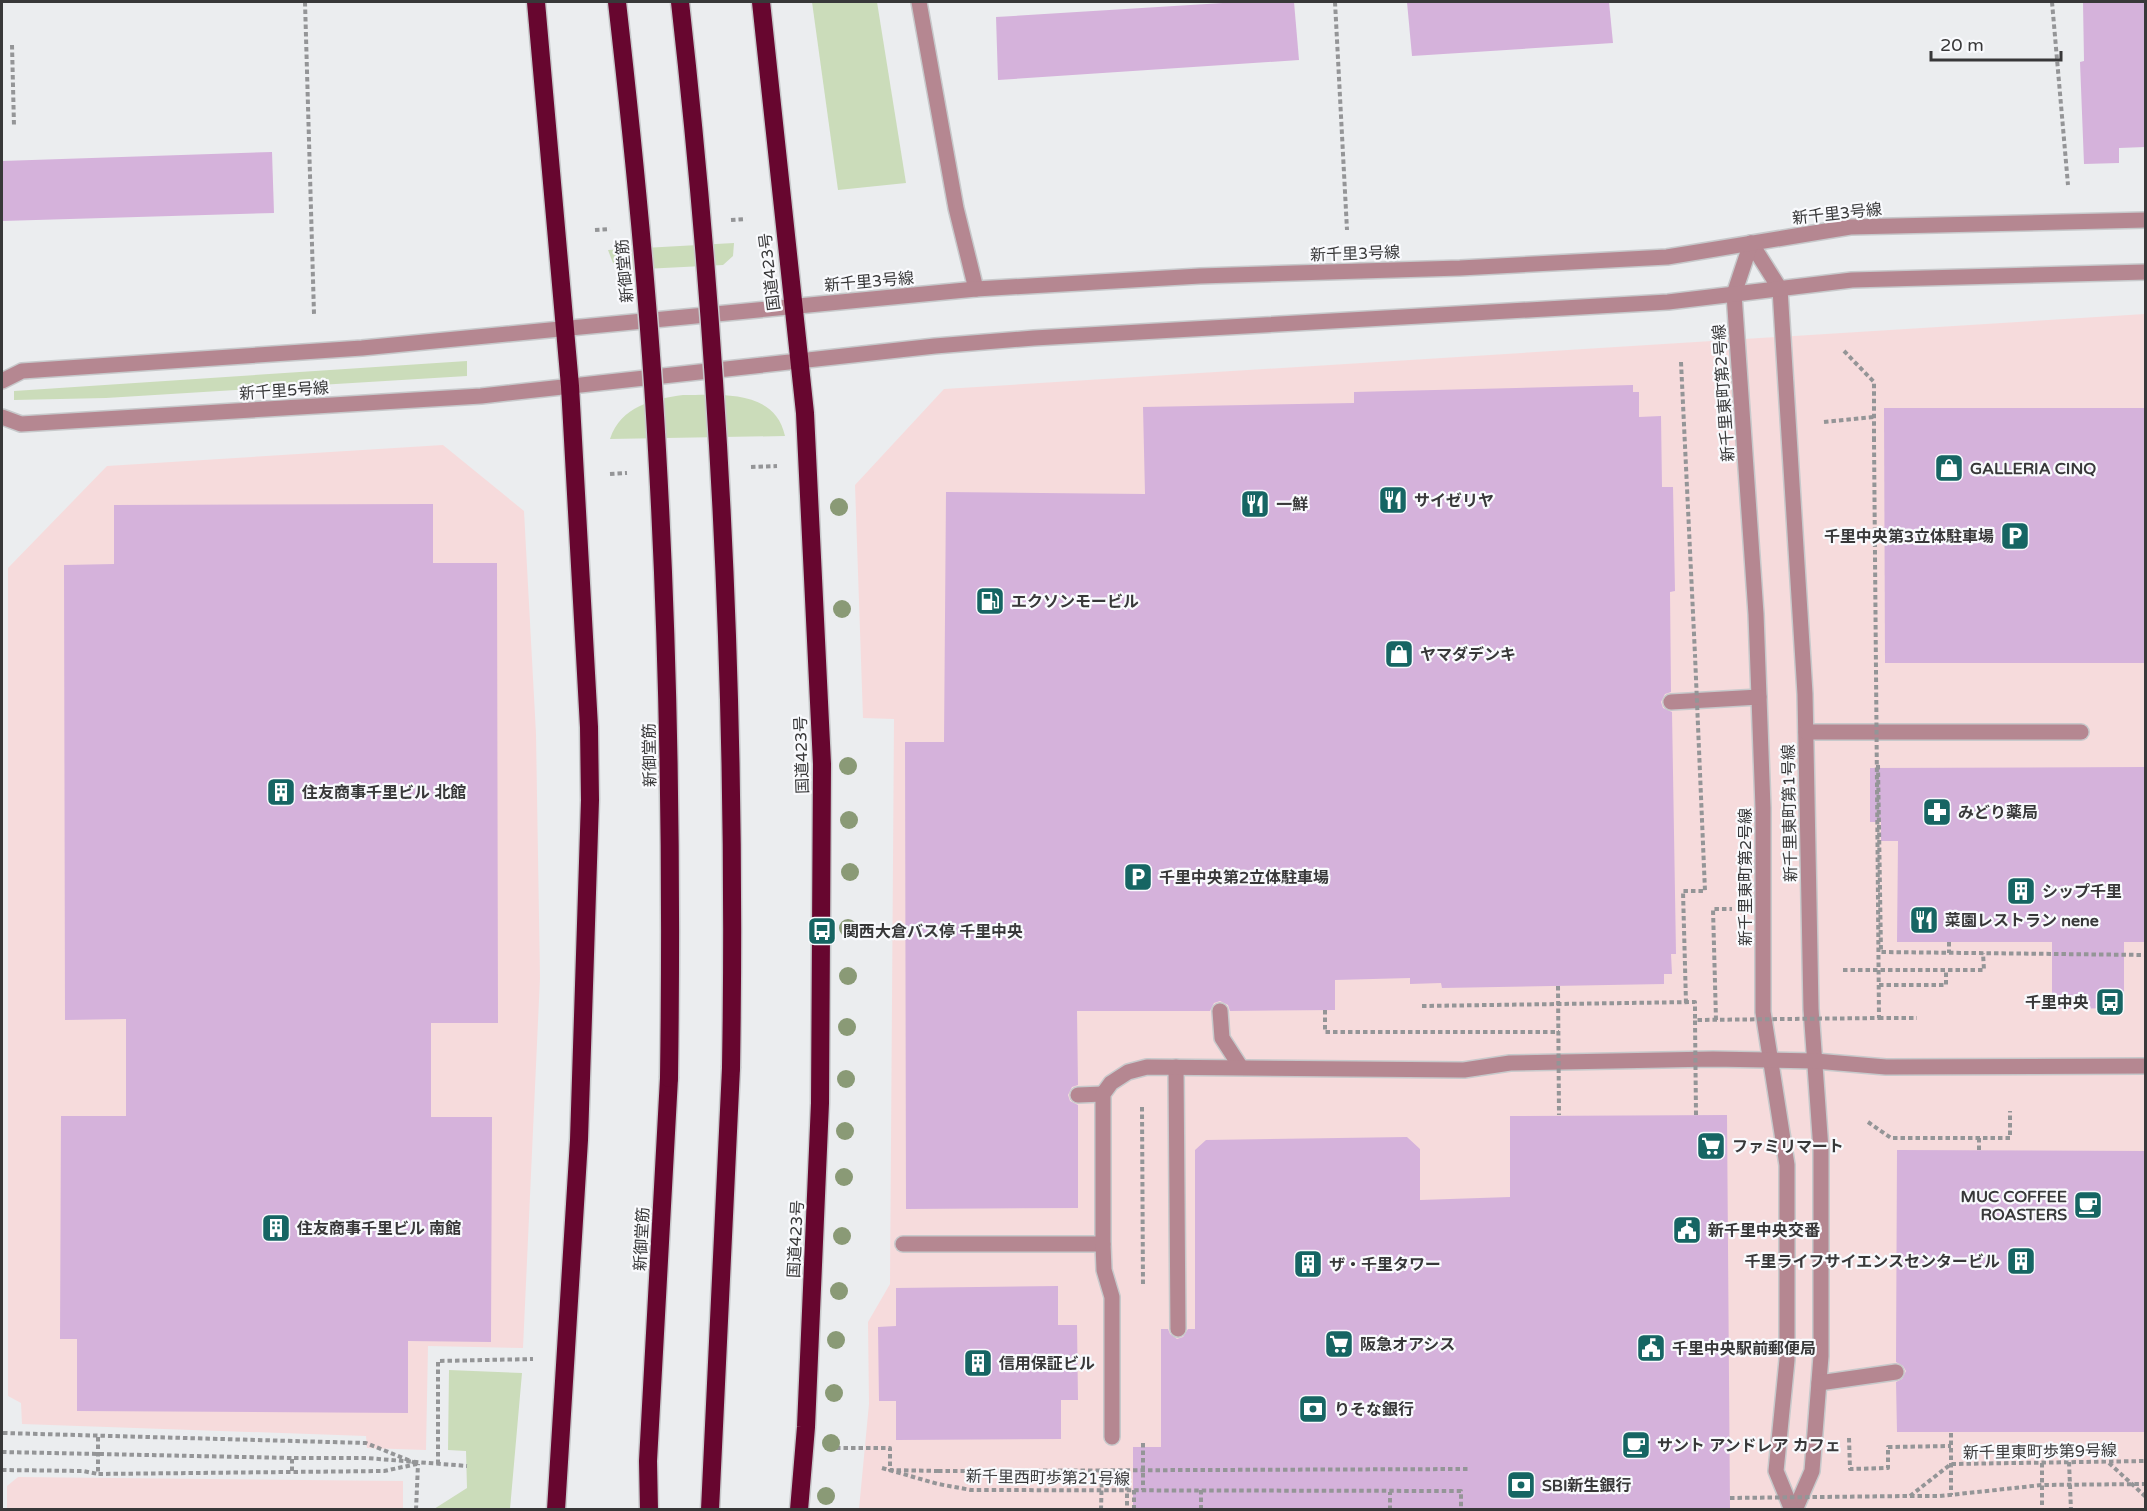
<svg xmlns="http://www.w3.org/2000/svg" width="2147" height="1511" font-family="'Varela Round','Noto Sans JP',sans-serif">
<style>
.commercial{fill:#f6dbdc}
.green{fill:#cbdcba}
.building{fill:#d5b2db}
.lines{fill:none;stroke-linecap:round;stroke-linejoin:round}
.minor-casing{stroke:#c7c9cb;stroke-width:18}
.highway-casing{stroke:#c7c9cb;stroke-width:21}
.path{stroke:#949597;stroke-width:4;stroke-dasharray:4.5 3;stroke-linecap:butt}
.minor{stroke:#b58791;stroke-width:15}
.highway{stroke:#67062f;stroke-width:18}
.highway-bridge-casing{stroke:#c7c9cb;stroke-width:21;stroke-linecap:butt}
.path-bridge{stroke:#949597;stroke-width:4;stroke-dasharray:4.5 3;stroke-linecap:butt}
.highway-bridge{stroke:#67062f;stroke-width:18}
.tree{fill:#8a9a76}
.labels{text-anchor:middle;stroke-width:4.5;stroke-linejoin:round;paint-order:stroke}
.street-label{font-size:16px;fill:#383839;stroke:#f9fafd}
.poi-label{font-size:16px;font-weight:bold;fill:#383839;stroke:#f9fafd;text-anchor:start}
</style>
<rect width="100%" height="100%" fill="#ebedef"/>
<!-- commercial -->
<g class="commercial">
<polygon points="2145,314 2145,1509 859,1509 869,1404 868,1322 890,1284 894,719 863,718 855,485 944,389"/>
<polygon points="443,445 524,511 536,734 540,978 523,1348 428,1346 426,1450 367,1448 366,1436 22,1424 21,1403 8,1396 8,568 107,466"/>
<polygon points="18,1477 403,1481 403,1509 7,1509 7,1486"/>
</g>
<!-- green -->
<g class="green">
<polygon points="812,2 877,2 906,183 838,190"/>
<polygon points="734,243 733,256 723,265 624,270 613,263 608,250"/>
<polygon points="467,361 467,376 106,398 14,400 14,391"/>
<path d="M683,395c38,0 92,-6 102,41l-175,3c11,-33 43,-40 73,-44z"/>
<polygon points="449,1370 522,1373 510,1509 434,1509 467,1488 466,1451 448,1450"/>
</g>
<!-- building -->
<g class="building">
<polygon points="1239,2 1294,2 1299,60 998,80 996,17"/>
<polygon points="1407,2 1609,2 1613,43 1412,56"/>
<polygon points="2083,2 2145,2 2145,147 2119,148 2119,163 2084,164 2080,62 2084,61"/>
<polygon points="272,152 274,213 2,221 2,161"/>
<polygon points="1633,385 1633,392 1639,392 1639,417 1661,416 1662,487 1673,487 1675,591 1670,592 1671,692 1665,694 1661,702 1663,708 1672,712 1676,954 1671,954 1672,974 1664,974 1664,984 1442,988 1441,983 1410,984 1410,978 1335,980 1335,1010 1230,1011 1228,1005 1220,1001 1214,1003 1210,1011 1077,1011 1078,1085 1072,1087 1068,1095 1070,1101 1078,1105 1078,1208 906,1209 905,742 944,742 946,492 1145,494 1143,407 1354,403 1354,392"/>
<polygon points="1884,408 2145,408 2145,663 1885,663"/>
<polygon points="433,504 433,563 497,563 498,1023 431,1023 431,1117 492,1117 491,1342 408,1341 408,1413 77,1411 77,1339 60,1339 61,1116 126,1116 126,1019 65,1020 64,565 114,564 114,505"/>
<polygon points="2145,767 2145,942 2124,942 2124,1008 2052,1009 2052,942 1897,942 1898,841 1881,841 1881,822 1870,822 1870,768"/>
<polygon points="1727,1115 1730,1509 1133,1509 1133,1447 1161,1447 1161,1329 1168,1329 1170,1334 1177,1339 1183,1337 1188,1329 1195,1329 1195,1150 1206,1140 1407,1137 1420,1149 1420,1200 1510,1197 1510,1116"/>
<polygon points="1897,1150 2145,1151 2145,1432 1897,1432 1896,1382 1902,1379 1906,1371 1903,1366 1896,1362"/>
<polygon points="1058,1286 1058,1325 1077,1325 1078,1400 1061,1400 1061,1439 896,1440 896,1401 879,1401 878,1327 896,1326 896,1288"/>
</g>
<g class="lines">
<!-- minor casing -->
<g class="minor-casing">
<g id="minor">
<polyline points="919,2 956,208 976,289"/>
<polyline points="1751,243 1780,289 1805,694 1811,1009 1821,1150 1821,1356 1812,1471 1795,1510"/>
<polyline points="1751,243 1734,294 1756,614 1763,808 1763,1012 1787,1165 1787,1360 1776,1471 1792,1510"/>
<polyline points="2,381 22,371 362,348 976,289 1200,276 1460,268 1667,257 1850,227 2146,220"/>
<polyline points="2,417 21,424 481,396 935,346 1034,338 1668,302 1852,280 2146,272"/>
<polyline points="1671,702 1759,697"/>
<polyline points="1806,732 2081,732"/>
<polyline points="1220,1011 1222,1038 1240,1066"/>
<polyline points="1176,1067 1178,1329"/>
<polyline points="1078,1095 1103,1094"/>
<polyline points="903,1244 1103,1244"/>
<polyline points="1819,1383 1896,1372"/>
<polyline points="1112,1437 1112,1297 1104,1270 1103,1244 1103,1094 1111,1083 1128,1072 1147,1067 1464,1070 1510,1063 1713,1059 1815,1061 1886,1067 2146,1066"/>
</g>
</g>
<!-- highway casing -->
<g class="highway-casing">
<g id="highway">
<polyline points="536,2 570,386 589,727 590,800 579,1140 556,1510"/>
<polyline points="761,2 805,413 822,764 820,1103 806,1427 799,1510"/>
<polyline points="649,1510 648,1461 669,1078"/>
<polyline points="710,1510 731,1068"/>
</g>
</g>
<!-- path -->
<g class="path">
<polyline points="305,2 314,314"/>
<polyline points="1335,2 1347,230"/>
<polyline points="2052,2 2068,185"/>
<polyline points="12,45 14,126"/>
<polyline points="731,220 746,219"/>
<polyline points="595,230 610,229"/>
<polyline points="1844,351 1874,382 1874,440"/>
<polyline points="1681,362 1695,655"/>
<polyline points="1824,422 1874,417"/>
<polyline points="751,467 777,466"/>
<polyline points="610,474 627,473"/>
<polyline points="1878,765 1881,952 2146,955"/>
<polyline points="1949,942 1949,953"/>
<polyline points="1843,970 1984,970 1983,953"/>
<polyline points="1879,985 1946,985 1946,970"/>
<polyline points="1879,1018 1917,1018"/>
<polyline points="1716,1020 1713,909 1732,909"/>
<polyline points="1142,1107 1143,1286"/>
<polyline points="1868,1122 1891,1138 2010,1138 2010,1111"/>
<polyline points="1979,1138 1979,1150"/>
<polyline points="3,1433 366,1443 418,1464"/>
<polyline points="1951,1433 1951,1495"/>
<polyline points="98,1437 98,1474 384,1471 417,1464"/>
<polyline points="1849,1438 1850,1469 1888,1468 1888,1447 1951,1446"/>
<polyline points="1143,1443 1143,1490"/>
<polyline points="836,1448 890,1448 890,1470 938,1471"/>
<polyline points="2069,1462 2071,1510"/>
<polyline points="2042,1463 2042,1510"/>
<polyline points="2109,1463 2146,1497"/>
<polyline points="438,1464 438,1361 533,1359"/>
<polyline points="882,1468 938,1484 971,1490 1461,1491 1461,1510"/>
<polyline points="2,1470 83,1471 98,1474"/>
<polyline points="292,1471 292,1458 366,1458 467,1466"/>
<polyline points="1134,1490 1134,1510"/>
<polyline points="1201,1490 1201,1510"/>
<polyline points="1910,1496 1951,1464 2146,1461"/>
<polyline points="1910,1496 1940,1496 2042,1485 2146,1484"/>
<polyline points="416,1510 418,1464"/>
<polyline points="1390,1510 1390,1492"/>
</g>
<!-- minor -->
<use href="#minor" class="minor"/>
<!-- highway -->
<use href="#highway" class="highway"/>
<!-- highway-bridge casing -->
<g class="highway-bridge-casing">
<g id="highway-bridge">
<path d="M617,2c17,149 32,298 40,448 12,209 15,419 12,628"/>
<path d="M680,2c40,354 57,709 51,1066"/>
</g>
</g>
<!-- path-bridge -->
<g class="path-bridge">
<polyline points="1558,986 1559,1115"/>
<polyline points="1686,1003 1683,891 1705,891 1695,655"/>
<polyline points="1422,1006 1695,1002 1695,1020"/>
<polyline points="1325,1010 1325,1032 1559,1032"/>
<polyline points="1696,1115 1695,1020 1879,1018 1874,440"/>
<polyline points="2,1452 292,1458"/>
<polyline points="938,1471 1468,1469"/>
<polyline points="1127,1471 1127,1510"/>
<polyline points="1730,1498 1910,1496"/>
<polyline points="1101,1510 1102,1471"/>
</g>
<!-- highway-bridge -->
<use href="#highway-bridge" class="highway-bridge"/>
</g>
<!-- trees -->
<g class="tree">
<circle cx="839" cy="507" r="9"/>
<circle cx="842" cy="609" r="9"/>
<circle cx="848" cy="766" r="9"/>
<circle cx="849" cy="820" r="9"/>
<circle cx="850" cy="872" r="9"/>
<circle cx="848" cy="928" r="9"/>
<circle cx="848" cy="976" r="9"/>
<circle cx="847" cy="1027" r="9"/>
<circle cx="846" cy="1079" r="9"/>
<circle cx="845" cy="1131" r="9"/>
<circle cx="844" cy="1177" r="9"/>
<circle cx="842" cy="1236" r="9"/>
<circle cx="839" cy="1291" r="9"/>
<circle cx="836" cy="1340" r="9"/>
<circle cx="834" cy="1393" r="9"/>
<circle cx="831" cy="1443" r="9"/>
<circle cx="826" cy="1496" r="9"/>
</g>
<!-- icons -->
<defs>
<g id="shop-square" transform="scale(1.5)"><rect x="-9" y="-9" width="18" height="18" rx="4" fill="#166563" stroke="#f9fafd"/><path d="M-5-2.5h2.3a2.7 3.5 0 0 1 5.4 0H5L5.5 6h-11ZM-1.5-2.5h3a1.5 2.3 0 0 0-3 0Z" fill="#fff"/></g>
<g id="restaurant-square" transform="scale(1.5)"><rect x="-9" y="-9" width="18" height="18" rx="4" fill="#166563" stroke="#f9fafd"/><path d="M-5-6h1v4h1v-4h1v4h1v-4h1v5L-1.5 .5V6h-2V.5L-5-1ZM5-6V6H3V1.5H1.5Q1.5-4 5-6Z" fill="#fff"/></g>
<g id="parking-square" transform="scale(1.5)"><rect x="-9" y="-9" width="18" height="18" rx="4" fill="#166563" stroke="#f9fafd"/><path d="M-3.5-5.5H1a3.5 3.5 0 0 1 0 7H-1V5.5H-3.5ZM-1-3.4V-.6H.8a1.4 1.4 0 0 0 0-2.8Z" fill="#fff"/></g>
<g id="fuel-square" transform="scale(1.5)"><rect x="-9" y="-9" width="18" height="18" rx="4" fill="#166563" stroke="#f9fafd"/><path d="M-5.5-6h7V0h2V4h1.3V-2.5L3-4.5l.8-.8L6-3V5H2.5V1h-1V6h-7ZM-4.2-4.7v3.2H.2V-4.7Z" fill="#fff"/></g>
<g id="building-square" transform="scale(1.5)"><rect x="-9" y="-9" width="18" height="18" rx="4" fill="#166563" stroke="#f9fafd"/><path d="M-4-6H4V6H1V3H-1V6H-4ZM-2.5-4.3h1.7v1.8h-1.7ZM.8-4.3h1.7v1.8H.8ZM-2.5-1h1.7V.8h-1.7ZM.8-1h1.7V.8H.8Z" fill="#fff"/></g>
<g id="pharmacy-square" transform="scale(1.5)"><rect x="-9" y="-9" width="18" height="18" rx="4" fill="#166563" stroke="#f9fafd"/><path d="M-2-6h4v4h4v4h-4v4h-4v-4h-4v-4h4Z" fill="#fff"/></g>
<g id="bus-square" transform="scale(1.5)"><rect x="-9" y="-9" width="18" height="18" rx="4" fill="#166563" stroke="#f9fafd"/><path d="M-5-6H5V4H4V6H2V4H-2V6H-4V4H-5ZM-3.5-4V0h7V-4ZM-3.5 1.2v1.5H-2V1.2ZM2 1.2v1.5H3.5V1.2Z" fill="#fff"/></g>
<g id="supermarket-square" transform="scale(1.5)"><rect x="-9" y="-9" width="18" height="18" rx="4" fill="#166563" stroke="#f9fafd"/><path d="M-6-5.5h2.5l.6 2H6L4.5 2H-2.5L-4.4-4H-6ZM-1.5 3.2a1.3 1.3 0 1 0 .1 0ZM3 3.2a1.3 1.3 0 1 0 .1 0Z" fill="#fff"/></g>
<g id="cafe-square" transform="scale(1.5)"><rect x="-9" y="-9" width="18" height="18" rx="4" fill="#166563" stroke="#f9fafd"/><path d="M-5.5-4.5H6V0H3Q3 3.5 0 3.5H-2.5Q-5.5 3.5-5.5 0ZM3-3.2v2h1.7v-2ZM-6 4.5H4V6H-6Z" fill="#fff"/></g>
<g id="civic-square" transform="scale(1.5)"><rect x="-9" y="-9" width="18" height="18" rx="4" fill="#166563" stroke="#f9fafd"/><path d="M-.6-6.5H3V-4.5H.6V-3L4-1V1h2V6H-6V1h2V-1L-.6-3ZM-1.2 2.5V6h2.4V2.5Z" fill="#fff"/></g>
<g id="bank-square" transform="scale(1.5)"><rect x="-9" y="-9" width="18" height="18" rx="4" fill="#166563" stroke="#f9fafd"/><path d="M-6-4H6V4H-6ZM0-2.3a2.3 2.3 0 1 0 0 4.6a2.3 2.3 0 1 0 0-4.6Z" fill="#fff"/></g>
</defs>
<g fill-rule="evenodd">
<use href="#shop-square" x="1949" y="468"/>
<use href="#restaurant-square" x="1393" y="500"/>
<use href="#restaurant-square" x="1255" y="504"/>
<use href="#parking-square" x="2015" y="536"/>
<use href="#fuel-square" x="990" y="601"/>
<use href="#shop-square" x="1399" y="654"/>
<use href="#building-square" x="281" y="792"/>
<use href="#pharmacy-square" x="1937" y="812"/>
<use href="#parking-square" x="1138" y="877"/>
<use href="#building-square" x="2021" y="891"/>
<use href="#restaurant-square" x="1924" y="920"/>
<use href="#bus-square" x="822" y="931"/>
<use href="#bus-square" x="2110" y="1002"/>
<use href="#supermarket-square" x="1711" y="1146"/>
<use href="#cafe-square" x="2088" y="1205"/>
<use href="#building-square" x="276" y="1228"/>
<use href="#civic-square" x="1687" y="1230"/>
<use href="#building-square" x="2021" y="1261"/>
<use href="#building-square" x="1308" y="1264"/>
<use href="#supermarket-square" x="1339" y="1344"/>
<use href="#civic-square" x="1651" y="1348"/>
<use href="#building-square" x="978" y="1363"/>
<use href="#bank-square" x="1313" y="1409"/>
<use href="#cafe-square" x="1636" y="1445"/>
<use href="#bank-square" x="1521" y="1485"/>
</g>
<g class="labels">
<!-- street labels -->
<g class="street-label">
<text transform="translate(1837 213) rotate(-6)" y="6">新千里3号線</text>
<text transform="translate(1355 253) rotate(-2)" y="6">新千里3号線</text>
<text transform="translate(624 271) rotate(-95)" y="6">新御堂筋</text>
<text transform="translate(769 272) rotate(-97)" y="6">国道423号</text>
<text transform="translate(869 281) rotate(-5)" y="6">新千里3号線</text>
<text transform="translate(284 390) rotate(-4)" y="6">新千里5号線</text>
<text transform="translate(1723 393) rotate(-94)" y="6">新千里東町第2号線</text>
<text transform="translate(649 755) rotate(-91)" y="6">新御堂筋</text>
<text transform="translate(801 755) rotate(-92)" y="6">国道423号</text>
<text transform="translate(1789 813) rotate(-91)" y="6">新千里東町第1号線</text>
<text transform="translate(1745 877) rotate(-90)" y="6">新千里東町第2号線</text>
<text transform="translate(641 1239) rotate(-87)" y="6">新御堂筋</text>
<text transform="translate(795 1239) rotate(-87)" y="6">国道423号</text>
<text transform="translate(2040 1451) rotate(-1)" y="6">新千里東町歩第9号線</text>
<text transform="translate(1048 1477) rotate(1)" y="6">新千里西町歩第21号線</text>
</g>
<!-- poi labels -->
<g class="poi-label">
<text x="1970" y="474">GALLERIA CINQ</text>
<text x="1414" y="506">サイゼリヤ</text>
<text x="1276" y="510">一鮮</text>
<text x="1994" y="542" text-anchor="end">千里中央第3立体駐車場</text>
<text x="1011" y="607">エクソンモービル</text>
<text x="1420" y="660">ヤマダデンキ</text>
<text x="302" y="798">住友商事千里ビル 北館</text>
<text x="1958" y="818">みどり薬局</text>
<text x="1159" y="883">千里中央第2立体駐車場</text>
<text x="2042" y="897">シップ千里</text>
<text x="1945" y="926">菜園レストラン nene</text>
<text x="843" y="937">関西大倉バス停 千里中央</text>
<text x="2089" y="1008" text-anchor="end">千里中央</text>
<text x="1732" y="1152">ファミリマート</text>
<text x="2067" y="1202" text-anchor="end">MUC COFFEE<tspan x="2067" dy="18">ROASTERS</tspan></text>
<text x="297" y="1234">住友商事千里ビル 南館</text>
<text x="1708" y="1236">新千里中央交番</text>
<text x="2000" y="1267" text-anchor="end">千里ライフサイエンスセンタービル</text>
<text x="1329" y="1270">ザ・千里タワー</text>
<text x="1360" y="1350">阪急オアシス</text>
<text x="1672" y="1354">千里中央駅前郵便局</text>
<text x="999" y="1369">信用保証ビル</text>
<text x="1334" y="1415">りそな銀行</text>
<text x="1657" y="1451">サント アンドレア カフェ</text>
<text x="1542" y="1491">SBI新生銀行</text>
</g>
</g>
<!-- border -->
<rect width="2147" height="1511" fill="none" stroke="#383839" stroke-width="6"/>
<!-- scale -->
<path d="M1931 51v9h130v-9" fill="none" stroke="#383839" stroke-width="3"/>
<text x="1940" y="51" font-size="18" fill="#383839" stroke="#f9fafd" stroke-width="4.5" paint-order="stroke">20 m</text>
</svg>
